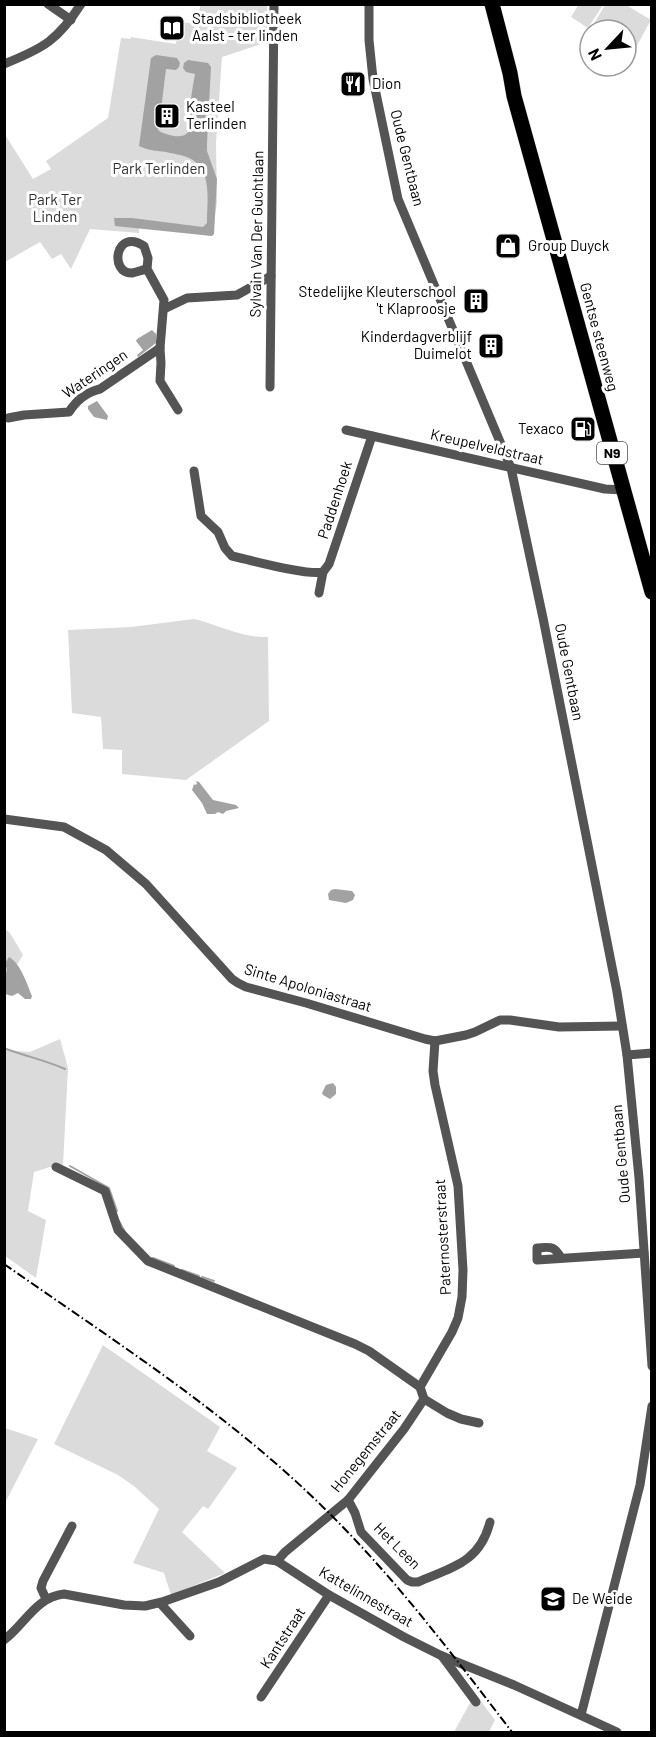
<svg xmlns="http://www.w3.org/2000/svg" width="656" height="1737" font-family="Barlow,sans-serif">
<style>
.green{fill:#dbdbdb}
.water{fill:#a2a2a2}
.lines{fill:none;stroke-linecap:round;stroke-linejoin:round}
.stream{stroke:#a2a2a2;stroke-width:2}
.primary-casing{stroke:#dbdbdb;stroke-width:16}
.street{stroke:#545454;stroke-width:9}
.primary{stroke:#000;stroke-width:15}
.rail{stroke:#000;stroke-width:2;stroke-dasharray:9 3 1.5 3;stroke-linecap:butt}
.labels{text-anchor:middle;stroke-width:6;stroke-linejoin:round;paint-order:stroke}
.shield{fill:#fff;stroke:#4c4c4c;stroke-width:1.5}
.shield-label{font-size:14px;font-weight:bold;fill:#000}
.poi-label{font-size:15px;fill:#000;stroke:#fff;text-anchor:start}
.street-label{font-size:15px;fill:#000;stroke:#fff}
.park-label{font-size:15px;fill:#323232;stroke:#fff}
</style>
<rect width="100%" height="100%" fill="#fff"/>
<!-- green -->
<g class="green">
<polygon points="579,4 603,5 588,28 571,17"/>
<polygon points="200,5 267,5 267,42 222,57 216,143 217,202 212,236 148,228 139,228 139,233 90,229 71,269 61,254 52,259 40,242 5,262 4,133 33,179 51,169 46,161 108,118 121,38 130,39 131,37 176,44 179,22 207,25 208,19 199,17"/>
<polygon points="605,5 626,5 651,20 631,56 626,54 626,30 590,30"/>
<path d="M194,619c25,6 48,19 74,18l1,84 -83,59 -64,-6v-24l-19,-1 -2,-32 -29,-4 -4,-83 63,-3z"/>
<polygon points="5,929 10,933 23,955 5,984"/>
<polygon points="60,1039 68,1068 63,1165 50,1167 34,1172 28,1211 46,1220 36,1278 5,1256 4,1050 30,1052"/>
<polygon points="103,1345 220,1427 207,1451 237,1468 208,1509 203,1506 182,1532 225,1573 171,1595 164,1573 133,1563 159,1509 134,1486 118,1475 54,1444"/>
<polygon points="5,1428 38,1439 6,1501 4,1501"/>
<polygon points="480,1700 495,1720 489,1732 454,1732 471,1701"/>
</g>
<!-- water -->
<g class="water">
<path d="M156,55l21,3 3,5 -1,4 -3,3 -10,-1 -6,49 -3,1 -1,6 3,6c10,5 30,11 32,-6 1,-6 -1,-12 -1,-18 1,-11 3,-22 5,-33l-9,-2 -3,-4 1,-5 4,-3 20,3 3,4 -4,76v8l10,28 -3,55 -2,2 -97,-10 -1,-8h18l71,9 4,-4c0,-21 6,-54 -18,-65 -6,-3 -15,-4 -23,-6 -9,-1 -19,-2 -27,-6l12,-88z"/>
<polygon points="152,330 156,334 156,343 138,357 137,355 143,350 136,341 137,339"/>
<polygon points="97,401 108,416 107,420 94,417 88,409 88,406"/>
<polygon points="196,781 199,782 213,800 236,805 239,808 226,811 223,814 218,812 215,814 207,814 202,803 192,790 194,784 195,785 197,784"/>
<polygon points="335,889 352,891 355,895 353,900 346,903 329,900 328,894 331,890"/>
<path d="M9,957c12,7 18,27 23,39l-1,3h-6l-7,-6 -6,3 -7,-2v-19l2,-5 -2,-7z"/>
<polygon points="333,1083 336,1087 336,1094 330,1099 323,1095 322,1093 326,1085"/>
</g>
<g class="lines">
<!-- stream -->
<g class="stream">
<path d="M4,1048c20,8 41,12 61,21"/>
<polyline points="70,1166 109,1188 117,1211"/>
<polyline points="119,1221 125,1232"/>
<polyline points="153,1258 174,1266"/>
<polyline points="182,1270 199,1276"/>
<polyline points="202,1277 214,1281"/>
</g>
<!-- primary casing -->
<g class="primary-casing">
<polyline id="primary" points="492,4 510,73 514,96 652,592"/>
</g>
<!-- street -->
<g class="street">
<polyline points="48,4 71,20"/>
<polyline points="369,4 369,40 373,79 398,199 511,468 543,618 617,992 627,1055 639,1178 652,1366"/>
<path d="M4,64c40,-16 54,-24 77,-60"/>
<path d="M147,269l1,-11 -4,-12c-29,-19 -35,28 -12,27 5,-1 10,-3 15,-4l17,31 -4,48 1,15 -1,18 18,29"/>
<polyline points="164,309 187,298 237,295 271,276"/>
<polyline points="270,387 274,4"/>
<path d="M8,418l16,-3 45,-3c7,-11 18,-20 31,-23l60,-41"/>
<polyline points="346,430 605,489 623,490"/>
<path d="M194,471l7,45 17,16 7,16 7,8c18,4 75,20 91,16"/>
<polyline points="319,593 323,572 329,564 372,436"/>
<polyline points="4,819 64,827 106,850 146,884 232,979 238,983 246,987 306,1003 425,1039 435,1041 466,1035 475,1032 500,1020 510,1020 559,1027 622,1026"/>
<polyline points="627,1055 652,1053"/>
<polyline points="56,1167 105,1191 118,1230 148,1261 355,1344 369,1351 420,1387"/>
<path d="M561,1258c-7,-13 -11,-11 -24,-10v12l107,-7"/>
<polyline points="420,1387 452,1332 458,1318 462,1297 463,1270 458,1186 435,1085 433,1071 435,1041"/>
<polyline points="424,1399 447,1413 461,1419 479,1423"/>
<path d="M348,1500l7,13 6,19 46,48 5,2h6c35,-15 62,-20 72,-60"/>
<polyline points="277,1561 329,1595 404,1637 442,1656 514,1685 617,1732"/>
<polyline points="46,1599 41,1588 43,1581 72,1526"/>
<polyline points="160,1603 190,1636"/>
<path d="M4,1640c21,-16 32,-43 60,-46l60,11 21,1 17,-4 57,-20 45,-23 13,2 8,-9 63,-52 56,-71 20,-30 -4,-12"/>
<polyline points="442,1656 476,1702"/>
<polyline points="261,1697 329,1595"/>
<polyline points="581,1715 640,1485 652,1406"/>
</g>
<!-- primary -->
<use href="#primary" class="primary"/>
<!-- rail -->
<path class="rail" d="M4,1264c113,79 231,154 328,252 67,67 123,142 180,216"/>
</g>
<!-- icons -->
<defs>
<g id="library-square" transform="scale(1.35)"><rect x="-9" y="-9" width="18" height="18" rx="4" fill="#000" stroke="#fff"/><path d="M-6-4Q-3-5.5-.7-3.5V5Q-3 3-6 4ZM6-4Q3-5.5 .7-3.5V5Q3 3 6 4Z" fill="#fff"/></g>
<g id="restaurant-square" transform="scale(1.35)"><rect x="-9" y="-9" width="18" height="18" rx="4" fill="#000" stroke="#fff"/><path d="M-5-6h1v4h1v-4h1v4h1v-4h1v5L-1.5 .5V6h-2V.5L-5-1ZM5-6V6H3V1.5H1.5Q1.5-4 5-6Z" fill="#fff"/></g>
<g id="building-square" transform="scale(1.35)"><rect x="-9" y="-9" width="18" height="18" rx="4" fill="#000" stroke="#fff"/><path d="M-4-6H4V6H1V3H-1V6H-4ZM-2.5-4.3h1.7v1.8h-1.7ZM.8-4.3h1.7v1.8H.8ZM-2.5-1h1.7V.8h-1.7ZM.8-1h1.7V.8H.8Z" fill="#fff"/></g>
<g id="shop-square" transform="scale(1.35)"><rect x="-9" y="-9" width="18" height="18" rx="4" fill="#000" stroke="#fff"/><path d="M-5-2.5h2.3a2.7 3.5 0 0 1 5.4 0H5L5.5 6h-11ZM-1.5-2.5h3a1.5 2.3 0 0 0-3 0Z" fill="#fff"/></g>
<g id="fuel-square" transform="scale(1.35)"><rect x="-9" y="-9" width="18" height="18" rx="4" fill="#000" stroke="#fff"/><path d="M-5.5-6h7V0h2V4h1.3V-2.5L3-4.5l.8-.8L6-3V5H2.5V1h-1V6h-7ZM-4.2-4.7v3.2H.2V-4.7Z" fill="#fff"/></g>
<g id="school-square" transform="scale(1.35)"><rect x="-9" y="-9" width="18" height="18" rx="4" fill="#000" stroke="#fff"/><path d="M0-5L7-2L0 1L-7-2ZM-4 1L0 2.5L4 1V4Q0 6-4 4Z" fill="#fff"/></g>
</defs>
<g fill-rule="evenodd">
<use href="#library-square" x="172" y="28"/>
<use href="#restaurant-square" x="353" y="84"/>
<use href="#building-square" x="167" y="116"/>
<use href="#shop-square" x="508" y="246"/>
<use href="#building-square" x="476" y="301"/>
<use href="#building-square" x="491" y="346"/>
<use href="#fuel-square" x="583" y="429"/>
<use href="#school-square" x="553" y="1599"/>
</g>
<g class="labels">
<!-- shield labels -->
<rect class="shield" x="597" y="442" width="30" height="22" rx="4.5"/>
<g class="shield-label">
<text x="612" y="458">N9</text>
</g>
<!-- poi labels -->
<g class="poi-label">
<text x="192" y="24">Stadsbibliotheek<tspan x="192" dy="17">Aalst - ter linden</tspan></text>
<text x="372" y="89">Dion</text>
<text x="186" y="112">Kasteel<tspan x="186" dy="17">Terlinden</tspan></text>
<text x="528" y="251">Group Duyck</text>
<text x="456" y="297" text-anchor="end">Stedelijke Kleuterschool<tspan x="456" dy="17">'t Klaproosje</tspan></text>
<text x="472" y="342" text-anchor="end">Kinderdagverblijf<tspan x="472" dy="17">Duimelot</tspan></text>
<text x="564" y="434" text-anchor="end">Texaco</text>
<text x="572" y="1604">De Weide</text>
</g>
<!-- street labels -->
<g class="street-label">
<text transform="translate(407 158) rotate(76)" y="5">Oude Gentbaan</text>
<text transform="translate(257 234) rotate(-89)" y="5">Sylvain Van Der Guchtlaan</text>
<text transform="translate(599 337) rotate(75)" y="5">Gentse steenweg</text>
<text transform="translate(95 374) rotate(-34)" y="5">Wateringen</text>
<text transform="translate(487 447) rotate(13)" y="5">Kreupelveldstraat</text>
<text transform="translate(335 500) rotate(-72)" y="5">Paddenhoek</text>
<text transform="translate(569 672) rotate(79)" y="5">Oude Gentbaan</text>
<text transform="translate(308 988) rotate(17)" y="5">Sinte Apoloniastraat</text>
<text transform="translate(621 1154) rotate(-95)" y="5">Oude Gentbaan</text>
<text transform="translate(443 1237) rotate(-93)" y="5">Paternosterstraat</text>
<text transform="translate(366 1451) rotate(-51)" y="5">Honegemstraat</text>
<text transform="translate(397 1546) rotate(45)" y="5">Het Leen</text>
<text transform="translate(366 1597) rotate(30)" y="5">Kattelinnestraat</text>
<text transform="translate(283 1638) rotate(-57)" y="5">Kantstraat</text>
</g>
<!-- park labels -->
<g class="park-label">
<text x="159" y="174">Park Terlinden</text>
<text x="55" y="205">Park Ter<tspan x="55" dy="17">Linden</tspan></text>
</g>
</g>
<!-- border -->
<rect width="656" height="1737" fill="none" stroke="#000000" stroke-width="12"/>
<!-- north arrow -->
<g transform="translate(608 48) rotate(244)"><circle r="28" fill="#ffffff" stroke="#999999" stroke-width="1.5"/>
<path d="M0-4.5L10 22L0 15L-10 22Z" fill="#000000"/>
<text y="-9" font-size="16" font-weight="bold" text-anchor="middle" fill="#000000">N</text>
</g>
</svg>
